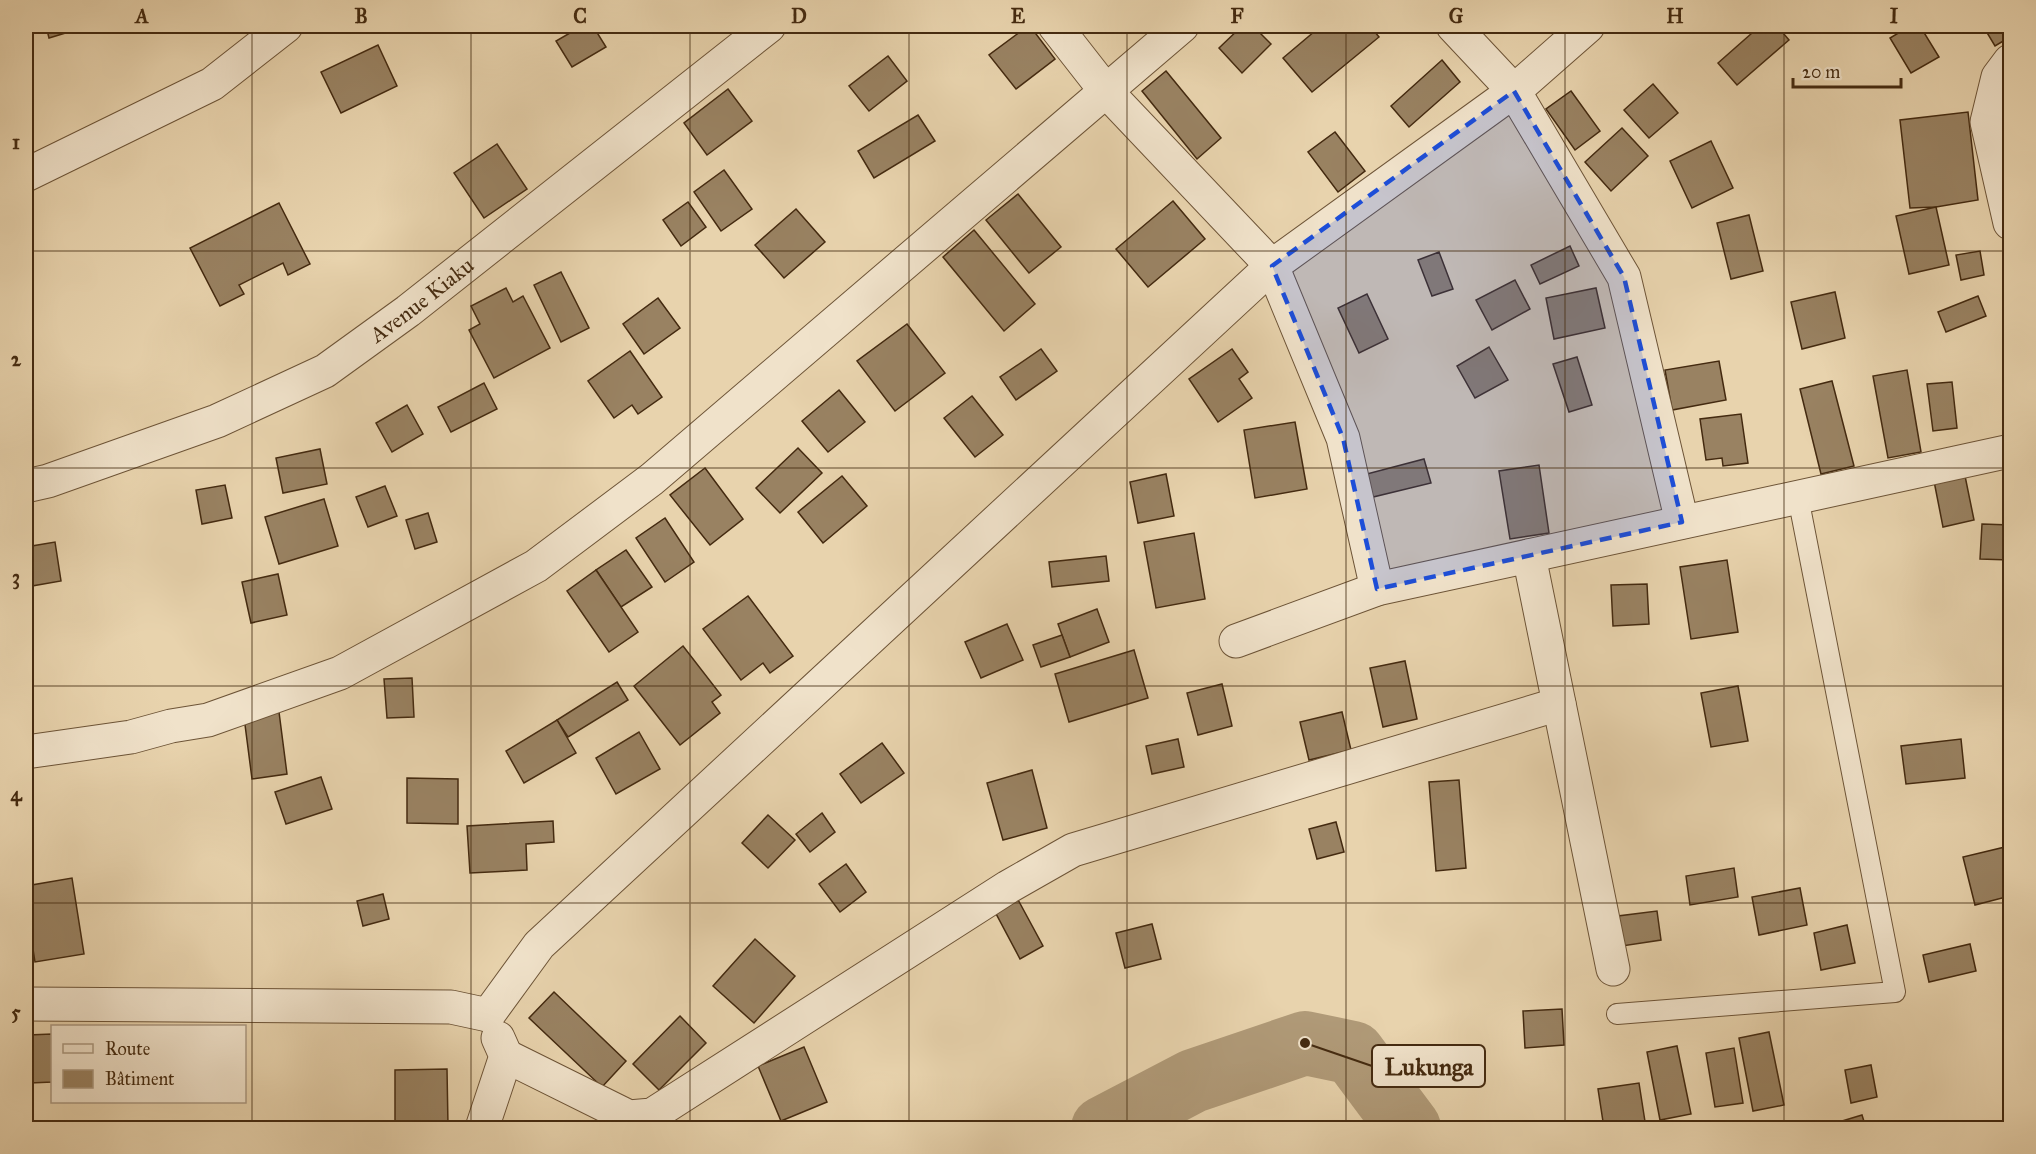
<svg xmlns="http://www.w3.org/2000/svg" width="2036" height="1154" font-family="'IM FELL Great Primer',serif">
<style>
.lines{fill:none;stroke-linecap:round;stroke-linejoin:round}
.river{stroke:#b09a78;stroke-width:64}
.building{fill:#998262;stroke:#442a10;stroke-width:1.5}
.lane-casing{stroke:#6d5437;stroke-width:22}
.street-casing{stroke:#6d5437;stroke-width:35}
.lane{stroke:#f0e2ca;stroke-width:20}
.street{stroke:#f0e2ca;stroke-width:33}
.marked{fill:#1d4ed8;fill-opacity:0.2;stroke:#1d4ed8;stroke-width:4.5;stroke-dasharray:12 8;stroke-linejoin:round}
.grid{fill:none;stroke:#442a10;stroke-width:1.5;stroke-opacity:0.55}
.labels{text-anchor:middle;stroke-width:6;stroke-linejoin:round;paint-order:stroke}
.street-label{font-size:22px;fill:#442a10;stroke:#f0e2ca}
.leader{fill:none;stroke:#442a10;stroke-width:2}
.callout-dot{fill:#442a10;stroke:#f0e2ca;stroke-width:2}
.callout{fill:#f0e2ca;stroke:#442a10;stroke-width:2}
.callout-label{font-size:24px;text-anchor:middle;font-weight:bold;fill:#442a10}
.neatline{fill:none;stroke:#442a10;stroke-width:2}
.grid-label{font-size:20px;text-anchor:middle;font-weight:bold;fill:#442a10}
</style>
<rect width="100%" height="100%" fill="#e8d3ad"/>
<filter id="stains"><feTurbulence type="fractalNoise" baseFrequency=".00333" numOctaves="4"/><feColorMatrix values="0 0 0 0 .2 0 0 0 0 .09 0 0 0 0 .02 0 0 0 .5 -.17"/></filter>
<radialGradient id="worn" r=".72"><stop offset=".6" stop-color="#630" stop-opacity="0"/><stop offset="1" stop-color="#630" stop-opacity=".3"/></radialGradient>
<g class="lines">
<!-- river -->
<polyline class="river" points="1103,1128 1193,1081 1305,1043 1353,1053 1409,1128"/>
</g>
<!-- building -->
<g class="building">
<polygon points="46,26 81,26 82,28 49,38"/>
<polygon points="582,26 593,26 606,47 572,67 556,41"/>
<polygon points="1028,26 1030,26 1055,59 1016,89 989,55"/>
<polygon points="1242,26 1253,26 1271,44 1242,73 1219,48"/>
<polygon points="1321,26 1370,26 1379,37 1312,92 1283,58"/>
<polygon points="1760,26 1777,26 1789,40 1737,85 1718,63"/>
<polygon points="1910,26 1920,26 1939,57 1911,73 1890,38"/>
<polygon points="1983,26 2010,26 2010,37 1995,46"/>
<polygon points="378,45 397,86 341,113 321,72"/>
<polygon points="888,56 907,81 869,111 849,86"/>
<polygon points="1442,60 1460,82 1409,127 1391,106"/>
<polygon points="1166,71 1221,138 1197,159 1142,91"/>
<polygon points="1653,84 1678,113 1649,138 1624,110"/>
<polygon points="728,89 752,121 707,155 684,123"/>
<polygon points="1571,91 1600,131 1575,150 1546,109"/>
<polygon points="1968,112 1978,200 1936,207 1910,208 1900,120"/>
<polygon points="918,115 935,141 874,178 858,151"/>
<polygon points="1622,128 1648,156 1611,191 1585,162"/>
<polygon points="1335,132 1365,171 1338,192 1308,152"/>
<polygon points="1711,141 1733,188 1692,208 1670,161"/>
<polygon points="497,144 527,189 484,218 454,173"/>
<polygon points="724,170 752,209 721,231 694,192"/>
<polygon points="1018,194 1061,247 1029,273 986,220"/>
<polygon points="1173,201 1205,239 1148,287 1116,249"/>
<polygon points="688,202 706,227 681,246 663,220"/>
<polygon points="279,203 310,264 288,275 283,263 239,285 244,294 220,306 190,248"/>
<polygon points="1936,207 1949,265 1909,274 1896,216"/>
<polygon points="796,209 825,242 784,278 755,245"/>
<polygon points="1749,215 1763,271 1731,279 1717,223"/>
<polygon points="974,230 1035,304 1004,331 943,257"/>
<polygon points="1570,246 1579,266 1540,284 1531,265"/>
<polygon points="1980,251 1984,275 1961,280 1956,255"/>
<polygon points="1439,252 1453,289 1432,296 1418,260"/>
<polygon points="561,272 589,328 561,342 534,285"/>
<polygon points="1515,280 1530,309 1492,330 1476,300"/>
<polygon points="506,288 513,302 523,296 550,348 494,378 469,330 480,324 471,306"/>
<polygon points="1596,288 1605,328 1554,339 1546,298"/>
<polygon points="1835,292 1845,338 1802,349 1791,302"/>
<polygon points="1367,294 1388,339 1359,353 1338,308"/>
<polygon points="26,296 31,316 26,318"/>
<polygon points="1978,296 1986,316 1946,332 1938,312"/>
<polygon points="658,298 680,328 644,354 623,324"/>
<polygon points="907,324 945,373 895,411 857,361"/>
<polygon points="1489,347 1508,380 1475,398 1457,366"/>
<polygon points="1041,349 1057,371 1016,400 1000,377"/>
<polygon points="1232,349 1248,372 1239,379 1252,398 1218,422 1189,379"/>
<polygon points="630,351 662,397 638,414 632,405 614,418 588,381"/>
<polygon points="1577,357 1592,405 1569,412 1553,364"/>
<polygon points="1719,361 1726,400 1672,410 1665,370"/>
<polygon points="1907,370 1921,452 1888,458 1873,376"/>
<polygon points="1832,381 1854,466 1821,474 1800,389"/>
<polygon points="1952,382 1957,428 1933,431 1927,384"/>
<polygon points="484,383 497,409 451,432 438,407"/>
<polygon points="839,390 865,422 828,452 802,421"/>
<polygon points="972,396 1003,435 975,457 944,418"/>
<polygon points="407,405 423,434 392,452 376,423"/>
<polygon points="1741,414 1748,463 1723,466 1722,458 1706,460 1700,419"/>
<polygon points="1295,422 1307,489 1255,498 1244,430"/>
<polygon points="798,448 822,473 780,513 756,488"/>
<polygon points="320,449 327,484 283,493 276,458"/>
<polygon points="1424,459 1431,483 1369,498 1363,475"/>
<polygon points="1539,465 1549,533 1510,539 1499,471"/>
<polygon points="705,468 743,519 710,545 670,495"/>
<polygon points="1964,471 1974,520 1943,527 1933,476"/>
<polygon points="1166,474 1174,516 1138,523 1130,482"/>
<polygon points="842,476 867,506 823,543 798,512"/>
<polygon points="225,485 232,518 202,524 196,490"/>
<polygon points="385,486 397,516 368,527 356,497"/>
<polygon points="324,499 338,546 279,564 265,517"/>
<polygon points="428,513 437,542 415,549 406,520"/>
<polygon points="665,518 694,562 665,582 636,538"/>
<polygon points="1982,524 2010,525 2010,560 1980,559"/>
<polygon points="1194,533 1205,599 1156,608 1144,542"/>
<polygon points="55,542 61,581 26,587 26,547"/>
<polygon points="626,550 652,587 621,607 596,570"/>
<polygon points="1106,556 1109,581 1052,587 1049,562"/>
<polygon points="2009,559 2010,560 2010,596 2005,595"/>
<polygon points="1727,560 1738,632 1691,639 1680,567"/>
<polygon points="596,570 638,632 609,652 567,591"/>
<polygon points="278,574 287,615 251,623 242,582"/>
<polygon points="1647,584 1649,624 1613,626 1611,585"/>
<polygon points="748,596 793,656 770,673 763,663 741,680 703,629"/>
<polygon points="1097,609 1109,642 1070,657 1058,624"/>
<polygon points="1007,624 1023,660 981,678 965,642"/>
<polygon points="1062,635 1070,657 1041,667 1033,645"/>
<polygon points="683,646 721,695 712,702 720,713 680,745 634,686"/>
<polygon points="1134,650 1148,698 1069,722 1055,674"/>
<polygon points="1405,661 1417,719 1383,727 1370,668"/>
<polygon points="412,678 414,717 387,718 384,679"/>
<polygon points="617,682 628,700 568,737 557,720"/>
<polygon points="1222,684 1232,726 1198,735 1187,693"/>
<polygon points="1738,686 1748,741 1711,747 1701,693"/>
<polygon points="279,712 287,774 252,779 244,717"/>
<polygon points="1342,712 1351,750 1309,760 1300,722"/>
<polygon points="557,720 576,753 524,783 506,751"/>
<polygon points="639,732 660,769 616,794 596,758"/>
<polygon points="2010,733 2010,781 2003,734"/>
<polygon points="1178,739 1184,767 1152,774 1146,746"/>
<polygon points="1961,739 1965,778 1906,784 1901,746"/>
<polygon points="882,743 904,773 861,803 840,774"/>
<polygon points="1032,770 1047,828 1003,840 987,783"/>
<polygon points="321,777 332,809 286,824 275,792"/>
<polygon points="407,778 458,779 458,824 407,823"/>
<polygon points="1459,780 1466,868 1436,871 1429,782"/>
<polygon points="822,813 835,832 810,852 796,834"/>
<polygon points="768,815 795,840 768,868 742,843"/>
<polygon points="553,821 554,842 526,844 527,870 470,873 467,826"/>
<polygon points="1336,822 1344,852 1317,859 1309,829"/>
<polygon points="2005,847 2010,872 2010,896 1975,905 1963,857"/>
<polygon points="846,864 866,892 840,912 819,884"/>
<polygon points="1734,868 1738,897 1690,905 1686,876"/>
<polygon points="72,878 84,954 35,962 26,904 26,886"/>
<polygon points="1800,888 1807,925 1759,935 1752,897"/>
<polygon points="383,894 389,919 363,926 357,901"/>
<polygon points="1016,896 1043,946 1020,959 993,908"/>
<polygon points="1657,911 1661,940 1622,946 1618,916"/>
<polygon points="1152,924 1161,959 1125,968 1116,933"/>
<polygon points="1847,925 1855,963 1821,970 1814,933"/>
<polygon points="755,939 795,976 754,1023 713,986"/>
<polygon points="1970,944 1976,971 1929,982 1923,955"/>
<polygon points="554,992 626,1061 602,1087 529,1018"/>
<polygon points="1562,1009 1564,1045 1525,1048 1523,1011"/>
<polygon points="680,1016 706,1043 659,1090 633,1064"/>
<polygon points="1769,1032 1784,1105 1753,1111 1739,1038"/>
<polygon points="52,1034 52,1082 30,1083 28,1035"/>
<polygon points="1677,1046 1691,1114 1660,1120 1647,1052"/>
<polygon points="804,1047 827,1102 781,1121 758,1066"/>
<polygon points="1734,1048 1743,1103 1715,1107 1706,1053"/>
<polygon points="1871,1065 1877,1097 1851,1103 1845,1070"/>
<polygon points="447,1069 448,1126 395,1126 395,1070"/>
<polygon points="1639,1083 1646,1128 1604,1128 1598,1089"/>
<polygon points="1862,1115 1866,1128 1833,1128 1832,1124"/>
</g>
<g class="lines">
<!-- lane casing -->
<g class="lane-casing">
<polyline id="lane" points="1617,1014 1895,992 1798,497"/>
</g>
<!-- street casing -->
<g class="street-casing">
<g id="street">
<polyline points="1055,26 1105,90 1272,266 1343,438 1377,589"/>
<polyline points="1453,26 1514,91 1624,277 1682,522"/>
<polyline points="2010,61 1998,77 1987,122 2010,223"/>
<polyline points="26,175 212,84 286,26"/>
<path id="s1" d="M26,486l22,-5 169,-60 108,-50 83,-60 361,-285"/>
<polyline points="1529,556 1613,969"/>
<polyline points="1236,641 1377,589 2010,451"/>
<polyline points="26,752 131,737 171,726 208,720 340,673 536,566 652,479 1182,26"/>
<polyline points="26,1004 451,1007 488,1015"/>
<polyline points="488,1015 539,945 1272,266 1514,91 1588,26"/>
<polyline points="506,1056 629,1117 652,1115 1008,887 1073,850 1559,704"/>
<polyline points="482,1128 506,1056 498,1038"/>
</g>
</g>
<!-- lane -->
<use href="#lane" class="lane"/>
<!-- street -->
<use href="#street" class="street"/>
</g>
<!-- marked area -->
<path class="marked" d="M1514,91l110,186 58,245 -305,67 -34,-151 -71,-172z"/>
<!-- grid -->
<path class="grid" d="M252,26v1102M471,26v1102M690,26v1102M909,26v1102M1127,26v1102M1346,26v1102M1565,26v1102M1784,26v1102M26,251h1984M26,468h1984M26,686h1984M26,903h1984"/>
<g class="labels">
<!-- street labels -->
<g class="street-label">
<text dy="8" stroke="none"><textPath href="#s1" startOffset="441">Avenue Kiaku</textPath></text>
</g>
</g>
<!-- callouts -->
<path class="leader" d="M1305 1043L1372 1066"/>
<circle class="callout-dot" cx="1305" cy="1043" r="6"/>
<rect class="callout" x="1372" y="1045" width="113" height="42" rx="6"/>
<g class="callout-label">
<text x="1429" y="1075">Lukunga</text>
</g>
<!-- margin -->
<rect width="2036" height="1154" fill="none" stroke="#e8d3ad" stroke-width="66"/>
<!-- legend -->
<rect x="51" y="1025" width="195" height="78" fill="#f0e2ca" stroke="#ab9880" stroke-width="1.5"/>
<rect x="63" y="1044" width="30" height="9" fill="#f0e2ca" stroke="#ab9880" stroke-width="1.5"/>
<text x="105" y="1055" font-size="18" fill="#442a10">Route</text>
<rect x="63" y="1070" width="30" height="18" fill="#998262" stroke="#ab9880" stroke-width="1.5"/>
<text x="105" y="1085" font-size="18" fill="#442a10">Bâtiment</text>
<!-- scale -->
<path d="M1793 78v9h108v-9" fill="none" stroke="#442a10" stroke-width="3"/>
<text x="1802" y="78" font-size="18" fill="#442a10" stroke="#f0e2ca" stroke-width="4.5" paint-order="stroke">20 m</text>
<rect x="33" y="33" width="1970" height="1088" class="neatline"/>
<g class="grid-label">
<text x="142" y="23">A</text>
<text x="361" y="23">B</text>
<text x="580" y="23">C</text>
<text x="799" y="23">D</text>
<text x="1018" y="23">E</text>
<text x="1237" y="23">F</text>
<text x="1456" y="23">G</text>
<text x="1675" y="23">H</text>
<text x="1894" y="23">I</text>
<text x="16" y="149">1</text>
<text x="16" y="366">2</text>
<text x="16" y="584">3</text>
<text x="16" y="801">4</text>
<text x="16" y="1019">5</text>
</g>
<rect width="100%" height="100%" filter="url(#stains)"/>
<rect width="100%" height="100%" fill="url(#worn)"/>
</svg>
